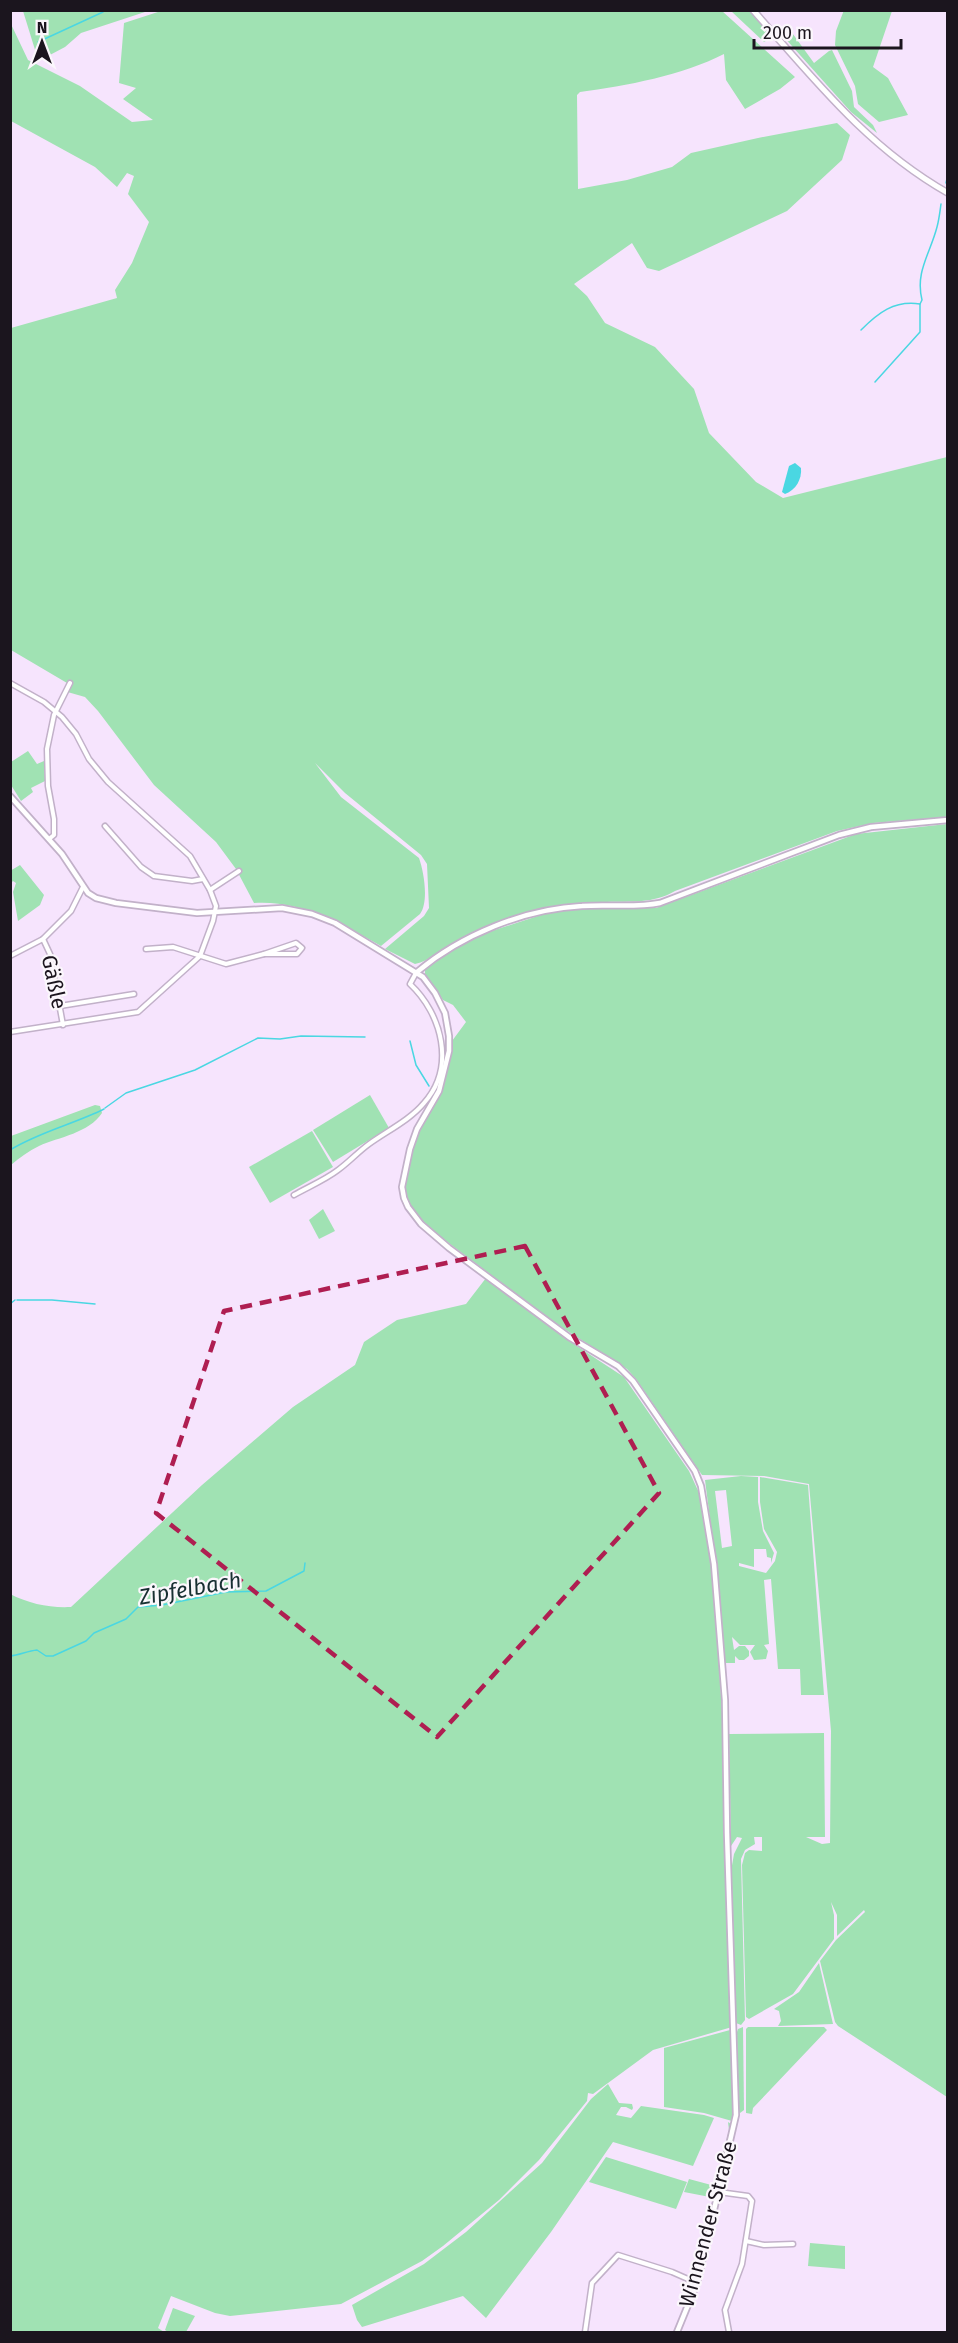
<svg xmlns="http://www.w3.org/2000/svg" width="958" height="2343" font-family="'Fira Sans',sans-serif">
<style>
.green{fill:#a0e2b3;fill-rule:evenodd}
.water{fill:#4ad7e2}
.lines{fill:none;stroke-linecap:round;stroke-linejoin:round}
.stream{stroke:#4ad7e2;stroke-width:1.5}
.minor-casing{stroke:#c2b1c9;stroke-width:7}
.tertiary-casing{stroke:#c2b1c9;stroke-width:8}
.secondary-casing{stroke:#c2b1c9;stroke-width:8}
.minor{stroke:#fff;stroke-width:4}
.tertiary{stroke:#fff;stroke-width:4.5}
.secondary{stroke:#fff;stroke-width:5}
.marked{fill:none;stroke:#af1e51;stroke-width:4.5;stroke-dasharray:12 8;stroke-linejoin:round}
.labels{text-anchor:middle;stroke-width:4.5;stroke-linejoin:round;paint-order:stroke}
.street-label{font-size:21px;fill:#1b151e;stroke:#fbf7fc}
.water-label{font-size:22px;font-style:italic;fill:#183032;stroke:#fbf7fc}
</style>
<rect width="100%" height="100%" fill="#f6e4fd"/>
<!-- green -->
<g class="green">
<polygon points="844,10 892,11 873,67 888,78 908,115 879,122 858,104 855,86 835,45 836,31"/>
<polygon points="23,11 23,10 148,11 81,33 65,47 48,56 36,53"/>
<path d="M161,11h561l73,66 -15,12 -35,20 -19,-29 -2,-26c-41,21 -98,32 -144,38l-3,3 1,94 49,-9 45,-13 19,-14 67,-15 79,-15 13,12 -8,25 -55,51 -128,60 -12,-3 -15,-25 -58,41 13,12 18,27 50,24 39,42 15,44 47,49 27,16 164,-41v360l-74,6 -36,8 -162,60c-22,13 -44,10 -68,11 -20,0 -41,2 -60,6 -31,8 -64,19 -92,34 -13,7 -25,19 -40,22l-30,-15 39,-33 5,-8 -2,-44 -6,-9 -76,-62 -30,-30 26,34 78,61c5,14 10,44 1,56l-39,32c-39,-22 -80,-46 -127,-43l-18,-34 -20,-27 -62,-57 -56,-74 -13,-14 -21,-6 3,-8 -56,-33v-322l106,-30 -2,-8 17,-27 17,-41 -21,-28 6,-18 -7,-3 -10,14 -22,-20 -84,-46 -1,-99 18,38 52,26 52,36 21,-2 -30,-21 13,-11 -17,-5 5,-60z"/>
<polygon points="731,11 751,11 773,37 764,42"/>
<polygon points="790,30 814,63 829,51 832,50 852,91 854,107 873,125 877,133 851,112 783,36"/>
<polygon points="28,751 37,764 44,761 45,781 31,788 33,792 21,801 11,785 11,762"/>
<polygon points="947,824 947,2097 838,2026 835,2022 820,1961 836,1940 865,1912 864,1910 837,1936 837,1915 831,1902 834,1915 834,1939 793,1994 749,2019 746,2017 742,1865 745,1853 749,1850 762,1851 762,1837 754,1837 755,1844 745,1850 741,1859 745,2020 741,2025 736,2023 731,1871 734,1854 742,1838 737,1837 731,1846 729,1734 824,1733 825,1837 806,1837 822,1844 830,1843 831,1731 809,1484 764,1476 702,1475 636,1379 627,1369 555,1323 454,1247 425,1225 408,1202 404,1187 414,1141 445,1081 452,1041 466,1022 453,1005 443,1000 425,974 425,970 457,946 479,935 544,914 575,908 605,907 656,908 856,834"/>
<polygon points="20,865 44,895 40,905 18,921 13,892 16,883 13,881 11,883 10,871"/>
<polygon points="370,1095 389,1128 333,1162 313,1130"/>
<path d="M95,1105l5,1 2,7c-13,20 -43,24 -63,33 -10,5 -20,12 -28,19v-29z"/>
<polygon points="312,1131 333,1167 270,1203 249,1167"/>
<polygon points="323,1209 335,1231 319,1239 309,1220"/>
<path d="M486,1278l80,61 58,38 65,94 12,26 4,20 9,72 9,138 9,300 -79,23 -60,44 -5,-1 -1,8 -48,59 -40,40 -56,46 -21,15 -81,43 -111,12 -15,-3 -44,-17 -13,32 6,4h-153l-1,-738c20,10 39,14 61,13l131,-122 91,-78 62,-42 9,-23 33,-22 69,-16z"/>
<path d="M741,1476l17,1v25l5,29 11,22 -3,10v-5l-4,-1 -1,-8h-12v18l-15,-4v3l27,7 9,-12 2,-9 -13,-23 -4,-27v-25l48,8 16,210h-23l-1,-26h-22l-7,-90 -7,1 5,64 -5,1 4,6 -2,8 -12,1 -4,-8 5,-7h-15l-8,-8 2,13 5,-4h6l4,5v5l-5,4h-5l-4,-4v7h-10l-9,-97 -11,-86zM726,1490l6,56 -10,2 -7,-57z"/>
<polygon points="819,1963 833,2024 778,2026 781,2021 779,2011 774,2009 799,1992"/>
<polygon points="743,2027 744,2110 740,2113 738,2111 737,2032 738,2029"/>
<polygon points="748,2027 824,2027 827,2030 753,2108 752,2114 746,2113 746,2029"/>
<polygon points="730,2030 733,2093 732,2121 704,2113 664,2107 664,2048"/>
<polygon points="608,2084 619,2103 632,2104 633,2108 632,2110 626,2107 621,2107 616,2115 631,2118 641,2106 704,2115 714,2118 693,2166 613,2142 551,2232 486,2318 463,2296 362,2327 357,2320 352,2305 424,2264 466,2232 542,2163 591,2099"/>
<polygon points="728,2122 731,2124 731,2128 715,2198 684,2192 689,2179 715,2186 729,2130"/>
<polygon points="606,2157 687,2182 676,2209 589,2182"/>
<polygon points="810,2243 845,2246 845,2269 808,2266"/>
<polygon points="173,2308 195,2316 186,2332 168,2332 165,2330"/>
</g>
<!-- water -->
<path class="water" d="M795,463l6,5c1,11 -5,22 -16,26l-3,-2 7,-26z"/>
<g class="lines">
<!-- stream -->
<g class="stream">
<polyline points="38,42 103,12"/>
<polyline points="946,183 948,174"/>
<path d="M861,330c17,-17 33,-30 59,-26"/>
<path d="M875,382l45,-50v-28l2,-4c-7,-28 8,-46 15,-73 2,-7 3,-16 4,-23"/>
<polyline points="410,1041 416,1065 429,1086"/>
<polyline points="105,1108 126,1093 195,1070 258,1038 280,1039 301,1036 365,1037"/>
<path d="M10,1150c29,-18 64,-26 94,-41"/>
<polyline points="17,1300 52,1300 95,1304"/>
<polyline points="10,1304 15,1300"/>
<path d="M10,1656c10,-1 17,-5 27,-6l9,6h7l33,-15 8,-8 32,-14 12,-12 24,-2 64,-13 40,-1 38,-20 1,-8"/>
</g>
<!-- minor casing -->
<g class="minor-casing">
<g id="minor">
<polyline points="10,683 44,702 62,717 76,734 89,759 108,782 190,856 210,890 216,906 213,921 200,956 138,1012 10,1032"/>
<polyline points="105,826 141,867 154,876 192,881 203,879"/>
<polyline points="49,839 54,835 54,819 48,786 47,749 54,715 70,683"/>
<polyline points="210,890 239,871"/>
<polyline points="43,939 50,954 63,1025"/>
<polygon points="296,943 302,948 297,954 264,954"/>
<polyline points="146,949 173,947 226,964 264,954"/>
<polyline points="10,956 43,939 71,911 83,887"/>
<polyline points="60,1006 134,994"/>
<path d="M294,1195c14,-8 31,-15 44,-25 11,-8 20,-18 31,-26 18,-13 41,-24 55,-41 32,-36 18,-89 -14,-119l6,-11"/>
<polyline points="719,2192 748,2196 752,2201 742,2264 725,2310 729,2332"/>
<polyline points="746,2241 764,2245 793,2244"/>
<polyline points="585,2332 592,2283 618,2255 672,2272 697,2283"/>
</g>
</g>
<!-- tertiary casing -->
<g class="tertiary-casing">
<g id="tertiary">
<polyline points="10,796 62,854 88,893 96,898 116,903 197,913 282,908 312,914 335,923 423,977 435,993 445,1013 449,1036 449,1051 439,1091 417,1129 410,1149 402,1187 404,1198 408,1207 421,1224 449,1248 569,1337 618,1366 633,1381 695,1471 701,1486 714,1564 725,1700 727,1833 736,2115 697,2283 677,2332"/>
<path d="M417,972c44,-37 107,-63 165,-66 26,-2 53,2 78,-3l179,-68 32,-8 77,-7"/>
</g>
</g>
<!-- secondary casing -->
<g class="secondary-casing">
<path id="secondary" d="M753,10c61,69 114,137 195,183"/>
</g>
<!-- minor -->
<use href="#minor" class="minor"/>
<!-- tertiary -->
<use href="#tertiary" class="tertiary"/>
<!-- secondary -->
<use href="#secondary" class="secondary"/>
</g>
<!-- marked area -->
<path class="marked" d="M525,1246l134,247 -222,244 -281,-224 68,-202z"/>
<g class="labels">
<!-- street labels -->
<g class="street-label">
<text transform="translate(54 982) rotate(78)" y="7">Gäßle</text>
<text transform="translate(708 2224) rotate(-75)" y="7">Winnender Straße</text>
</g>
<!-- water labels -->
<g class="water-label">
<text transform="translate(190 1588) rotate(-10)" y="8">Zipfelbach</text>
</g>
</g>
<!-- border -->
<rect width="958" height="2343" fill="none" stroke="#1b151e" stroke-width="24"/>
<!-- north arrow -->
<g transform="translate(42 42)" stroke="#fbf7fc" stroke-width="4.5" paint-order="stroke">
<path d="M0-4.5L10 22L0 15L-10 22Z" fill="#1b151e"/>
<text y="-9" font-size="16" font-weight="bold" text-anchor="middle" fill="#1b151e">N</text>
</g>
<!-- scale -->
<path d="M754 39v9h147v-9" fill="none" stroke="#1b151e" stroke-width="3"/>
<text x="763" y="39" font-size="18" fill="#1b151e" stroke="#fbf7fc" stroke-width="4.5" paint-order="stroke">200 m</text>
</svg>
